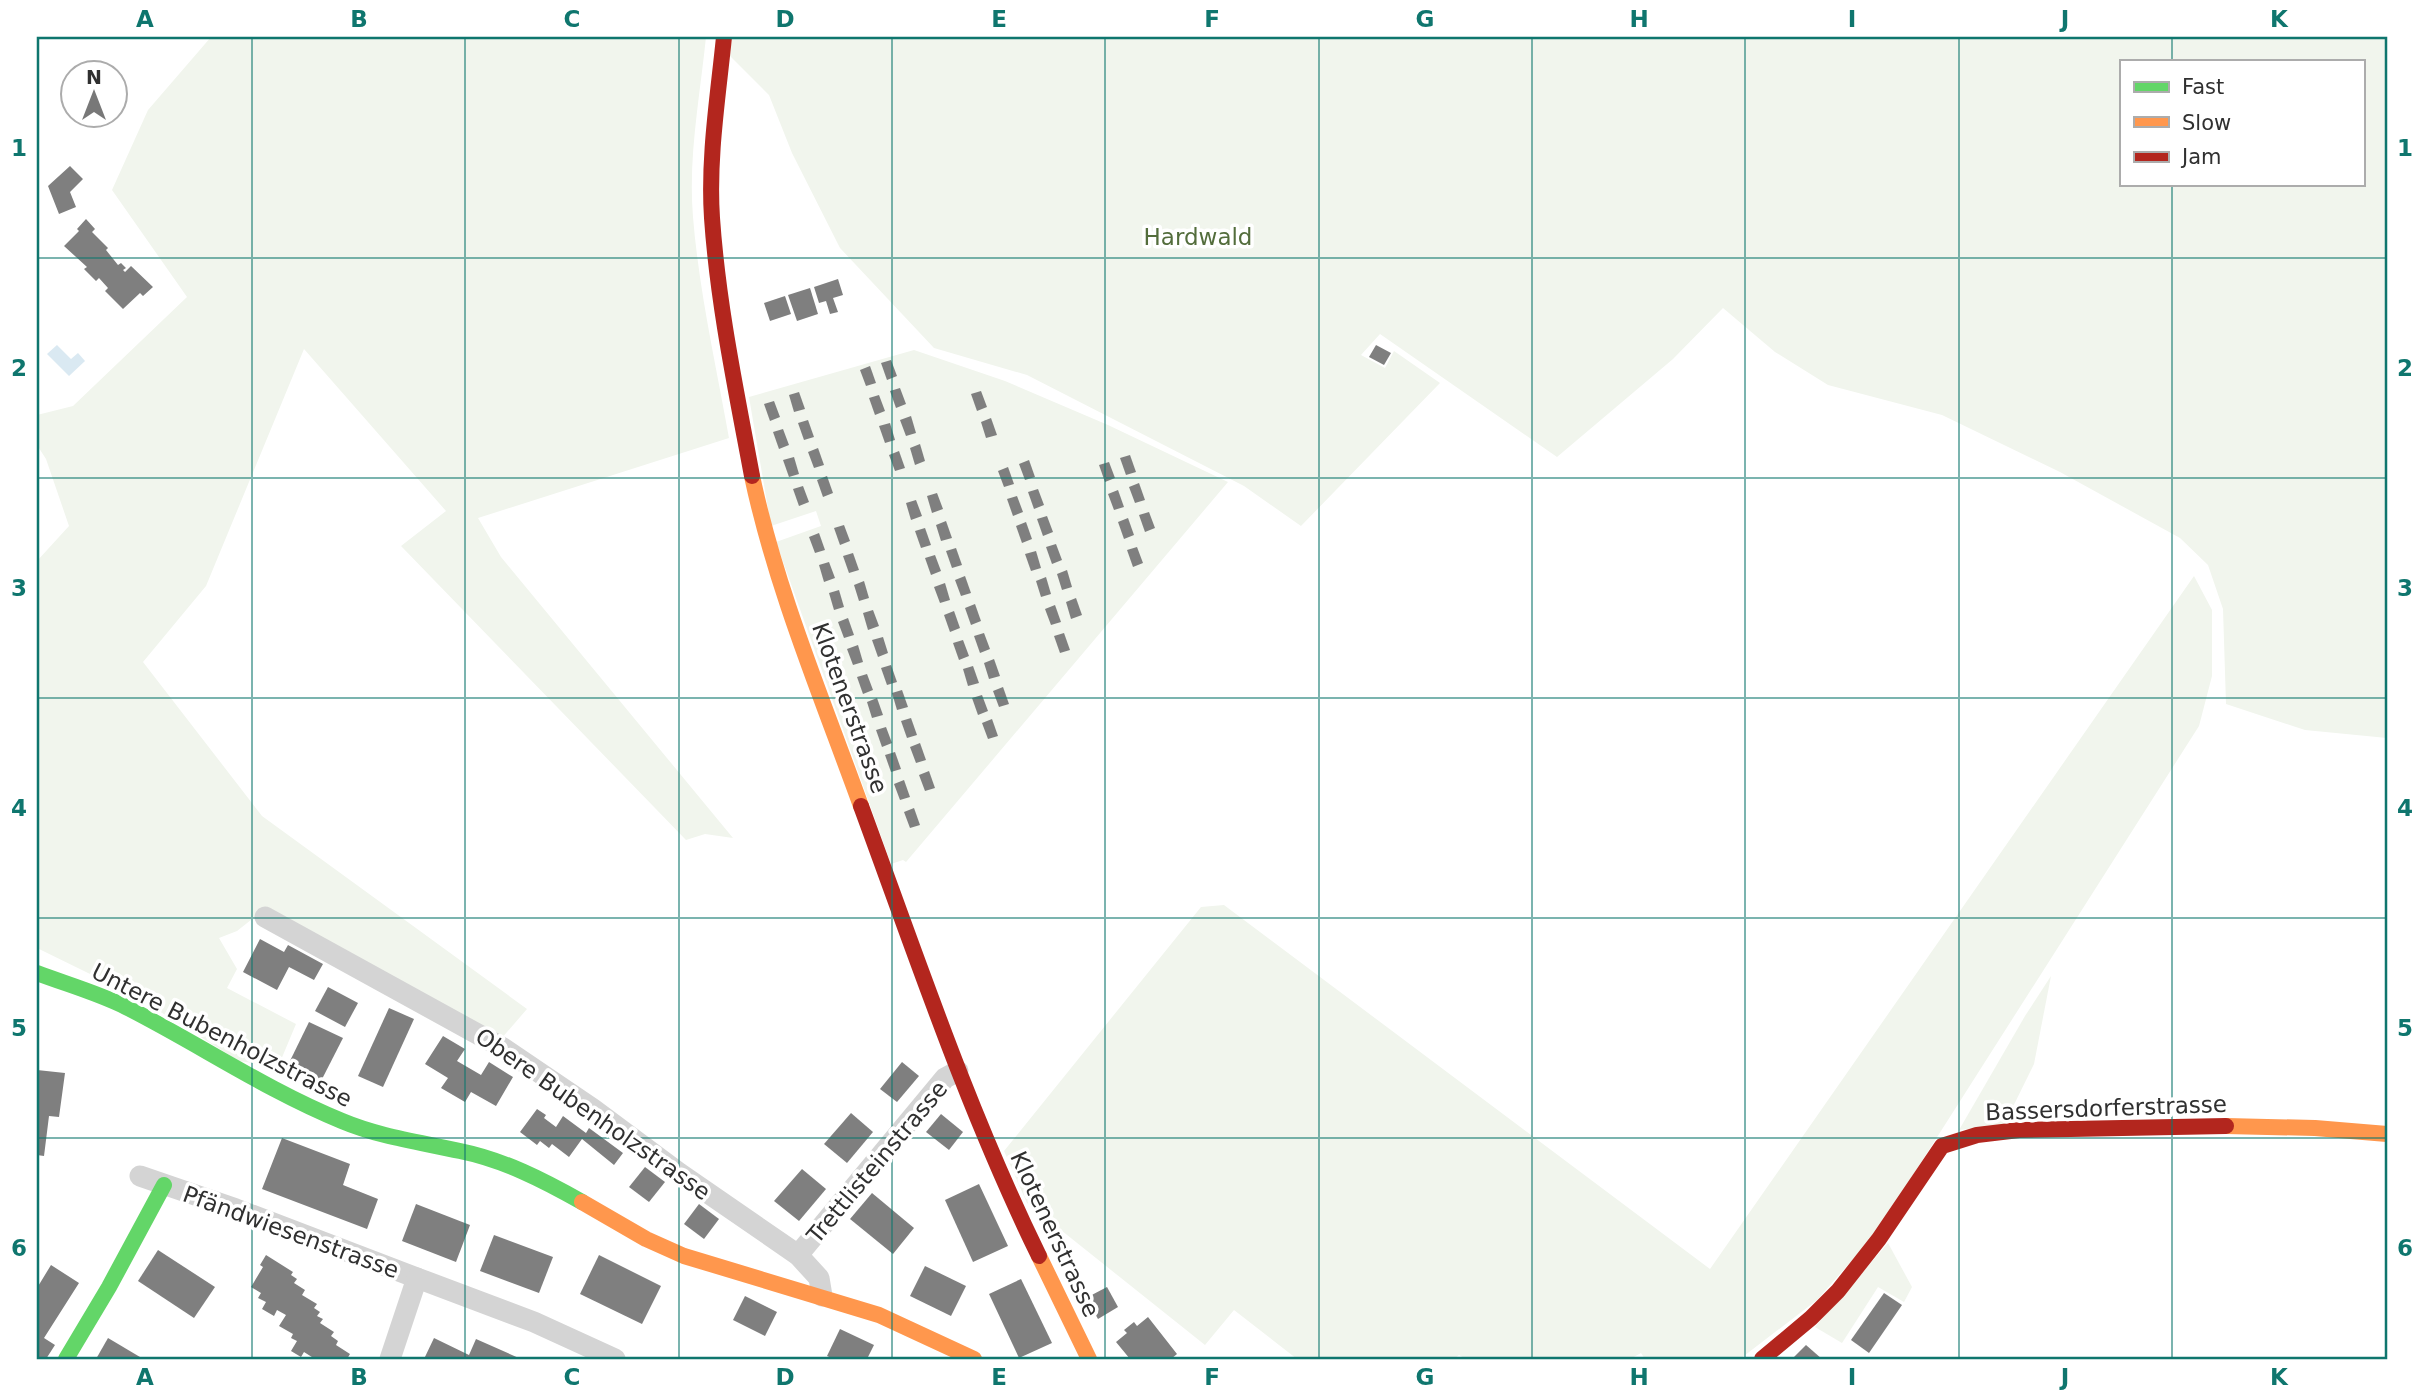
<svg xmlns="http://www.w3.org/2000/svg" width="2424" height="1396" font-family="'DejaVu Sans',sans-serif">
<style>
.green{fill:#f1f5ed;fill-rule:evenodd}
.water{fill:#dae9f2}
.building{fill:#7f7f7f}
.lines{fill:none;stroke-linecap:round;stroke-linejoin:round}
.street{stroke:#d4d4d4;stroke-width:21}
.fast{stroke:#63d668;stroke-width:16}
.slow{stroke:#ff974d;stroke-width:16}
.jam{stroke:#b3261e;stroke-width:16}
.grid{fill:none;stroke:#0f766e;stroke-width:2;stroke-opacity:0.55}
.labels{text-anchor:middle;stroke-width:7;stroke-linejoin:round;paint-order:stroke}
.park-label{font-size:23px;fill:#536d3c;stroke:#fff}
.street-label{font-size:23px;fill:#303030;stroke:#fff}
.neatline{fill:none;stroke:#0f766e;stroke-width:2.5}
.grid-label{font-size:23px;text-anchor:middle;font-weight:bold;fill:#0f766e}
</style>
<rect width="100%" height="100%" fill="#fff"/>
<!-- green -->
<g class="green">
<path d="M211,37h495c-6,59 -18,121 -13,180 6,74 23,148 36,221l-251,80 23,39 232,281 -28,-4 -19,6 -285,-294 45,-35 -142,-162 -98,237 -63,76 119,154 265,193 -26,30 -235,-131 -29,23 -18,7 18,31 -10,19 69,36 -18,43 -39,-6 -104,-65 -98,-48v-387l32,-35 -23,-67 -9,-14v-30l36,-9 114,-109 -75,-107 36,-80z"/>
<path d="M732,37h1655v701l-82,-8 -79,-26 -3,-95 -15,-44 -28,-27 -120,-66 -118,-57 -114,-30 -53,-33 -52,-44 -50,51 -116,98 -177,-123 -19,21 24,13 9,-17 46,32 -139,143 -57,-40 -217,-111 -93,-27 -94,-100 -48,-95 -23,-58 -39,-39zM2121,61h242v123h-242z"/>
<polygon points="914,350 1005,381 1108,425 1228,482 906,862 903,860 891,864 776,542 821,526 816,511 771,526 749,397"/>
<polygon points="2194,576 2212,610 2212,676 2199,726 1876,1233 1817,1300 1740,1359 1645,1359 1641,1353 1630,1359 1466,1359 1459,1355 1454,1359 1297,1359 1234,1310 1205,1345 1027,1203 1004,1151 1201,907 1224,905 1710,1269"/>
<polygon points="2051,976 2034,1064 2004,1125 1959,1130 2025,1016"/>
<polygon points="1888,1243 1912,1287 1904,1302 1878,1287 1842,1343 1815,1327"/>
</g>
<!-- water -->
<polygon class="water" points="57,345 71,359 78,353 85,361 69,376 47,354"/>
<!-- building -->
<g class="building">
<polygon points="70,166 83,179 70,192 76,207 59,214 48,186"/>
<polygon points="86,219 95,229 92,232 108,248 106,250 118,265 121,263 126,268 123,270 125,272 131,266 153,287 143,296 140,293 123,309 105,291 108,288 99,278 96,281 84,269 87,267 64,246 79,231 77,229"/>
<polygon points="838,279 843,295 833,298 838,312 830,314 826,301 819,303 814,287"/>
<polygon points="810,288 818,314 797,321 788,295"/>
<polygon points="785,296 791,314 770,321 764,303"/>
<polygon points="1376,345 1391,353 1384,365 1369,357"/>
<polygon points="891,360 897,376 887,380 881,363"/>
<polygon points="870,366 876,383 866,386 860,370"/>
<polygon points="900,388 906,404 896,408 890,391"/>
<polygon points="981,391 987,407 977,411 971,394"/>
<polygon points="799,392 805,409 794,412 789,395"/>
<polygon points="879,395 885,411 875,415 869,398"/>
<polygon points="774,401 780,417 770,421 764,404"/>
<polygon points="911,416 916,433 906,436 900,420"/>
<polygon points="991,418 997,435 986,438 981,422"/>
<polygon points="808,420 814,437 804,440 798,423"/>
<polygon points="890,423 895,440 885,443 879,426"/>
<polygon points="783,429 789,445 779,449 773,432"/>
<polygon points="920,444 925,461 915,465 910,448"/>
<polygon points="818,448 824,465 814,468 808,452"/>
<polygon points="899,451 905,468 895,471 889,455"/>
<polygon points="1130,455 1136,472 1126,475 1120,458"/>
<polygon points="794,457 799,474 789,477 783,460"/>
<polygon points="1029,460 1035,477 1025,480 1019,464"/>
<polygon points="1109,462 1115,478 1105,482 1099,465"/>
<polygon points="1008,467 1014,484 1004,487 998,471"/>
<polygon points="827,476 833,493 823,497 817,480"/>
<polygon points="1139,483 1145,500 1135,503 1129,487"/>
<polygon points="803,486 809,502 799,506 793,489"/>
<polygon points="1038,489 1044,505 1034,509 1028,492"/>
<polygon points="1118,490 1124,507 1114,510 1108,494"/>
<polygon points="937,493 943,509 932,513 927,496"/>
<polygon points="1017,496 1023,512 1013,516 1007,499"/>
<polygon points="916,500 922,516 911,520 906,503"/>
<polygon points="1149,512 1155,528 1145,532 1139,515"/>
<polygon points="1047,516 1053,532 1043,536 1037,519"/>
<polygon points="1128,518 1134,535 1124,539 1118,522"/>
<polygon points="946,521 952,538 941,541 936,525"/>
<polygon points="1026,522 1032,539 1022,543 1016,526"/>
<polygon points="844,525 850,541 840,545 834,528"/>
<polygon points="925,528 931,545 921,548 915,531"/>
<polygon points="819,533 825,550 815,553 809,537"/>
<polygon points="1056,544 1062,560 1052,564 1046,547"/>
<polygon points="1137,547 1143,563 1133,567 1127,550"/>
<polygon points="956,548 962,565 952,568 946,551"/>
<polygon points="1036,551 1041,568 1031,571 1025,554"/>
<polygon points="853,553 859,570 849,573 843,556"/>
<polygon points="935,555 941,571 931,575 925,558"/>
<polygon points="829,562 835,578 824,582 819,565"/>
<polygon points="1067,570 1072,587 1062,590 1057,574"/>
<polygon points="965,576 971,593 961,596 955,580"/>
<polygon points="1046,577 1051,594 1041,597 1036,581"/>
<polygon points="864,581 869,598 859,601 854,585"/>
<polygon points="945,583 950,600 940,603 934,587"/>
<polygon points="839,590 844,607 834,610 829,593"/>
<polygon points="1076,598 1082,615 1071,619 1066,602"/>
<polygon points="975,604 981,621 971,625 965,608"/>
<polygon points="1055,605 1061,622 1051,625 1045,609"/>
<polygon points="873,610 879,626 868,630 863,613"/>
<polygon points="954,611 960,628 950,632 944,615"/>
<polygon points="848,618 854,635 844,638 838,622"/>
<polygon points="984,633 990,649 980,653 974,636"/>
<polygon points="1064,633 1070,650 1060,653 1054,636"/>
<polygon points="883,637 888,653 878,657 872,640"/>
<polygon points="963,640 969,656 959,660 953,643"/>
<polygon points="858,645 863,662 853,665 847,649"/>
<polygon points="994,659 1000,676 989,679 984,663"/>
<polygon points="891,665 897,682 887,685 881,668"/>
<polygon points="973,666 979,683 968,686 963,669"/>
<polygon points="867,674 873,690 863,694 857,677"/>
<polygon points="1003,687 1009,704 999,707 993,691"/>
<polygon points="902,690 908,707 897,710 892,693"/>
<polygon points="982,695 988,711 978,715 972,698"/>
<polygon points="877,698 883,715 872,718 867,702"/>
<polygon points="911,718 917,735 907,738 901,721"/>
<polygon points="992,719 998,736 988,739 982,723"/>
<polygon points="886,727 892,743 882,747 876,730"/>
<polygon points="920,743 926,760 916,763 910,747"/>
<polygon points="895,752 901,769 891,772 885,755"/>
<polygon points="929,771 935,788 925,791 919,775"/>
<polygon points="904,780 910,797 900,800 894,784"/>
<polygon points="914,808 920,825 910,828 904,812"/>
<polygon points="260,939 284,952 288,945 323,964 314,980 289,967 277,990 243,972"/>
<polygon points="328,987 358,1003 345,1027 315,1011"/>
<polygon points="389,1008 414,1019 383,1087 358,1076"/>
<polygon points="309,1022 343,1038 320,1083 287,1067"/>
<polygon points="443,1036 465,1049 457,1061 481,1075 489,1062 513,1077 496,1106 471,1092 465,1102 441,1088 448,1078 425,1064"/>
<polygon points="902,1062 919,1076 897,1102 880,1089"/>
<polygon points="37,1070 65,1073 59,1117 49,1116 44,1156 37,1155"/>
<polygon points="537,1109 546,1115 544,1118 556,1127 563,1116 586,1133 589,1128 623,1153 614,1165 582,1139 569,1157 552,1144 549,1148 540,1141 537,1145 520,1132"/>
<polygon points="851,1113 873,1132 847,1163 824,1144"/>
<polygon points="941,1114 963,1132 949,1150 926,1132"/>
<polygon points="282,1138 350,1164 343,1185 378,1199 367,1229 262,1189"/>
<polygon points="645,1167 665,1182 649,1202 629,1187"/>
<polygon points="802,1169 826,1189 799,1221 774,1201"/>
<polygon points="979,1184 1008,1246 973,1262 945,1200"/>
<polygon points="872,1193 914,1228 893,1254 850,1219"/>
<polygon points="416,1204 470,1225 456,1262 402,1241"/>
<polygon points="699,1204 719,1219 704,1239 684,1224"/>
<polygon points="494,1235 553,1257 539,1293 480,1271"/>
<polygon points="158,1250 215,1287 194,1318 138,1281"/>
<polygon points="266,1255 293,1272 291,1275 297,1279 294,1283 305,1290 302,1295 317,1304 314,1308 320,1312 317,1316 323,1319 320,1323 334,1332 331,1336 338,1341 336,1345 350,1354 347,1359 315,1359 304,1352 301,1357 291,1351 297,1341 291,1338 293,1334 279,1326 286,1315 277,1310 274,1316 262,1309 266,1302 258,1298 261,1293 251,1287 263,1267 260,1265"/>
<polygon points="599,1255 661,1286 642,1324 580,1294"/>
<polygon points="51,1265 79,1283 44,1338 55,1345 46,1359 37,1359 37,1288"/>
<polygon points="925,1266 966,1286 951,1316 910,1296"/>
<polygon points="1021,1279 1052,1343 1019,1358 989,1294"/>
<polygon points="1107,1287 1118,1307 1098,1319 1086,1298"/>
<polygon points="1884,1293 1902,1305 1869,1353 1851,1340"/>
<polygon points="745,1296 777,1312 765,1336 733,1320"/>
<polygon points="1148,1317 1177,1354 1171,1359 1130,1359 1116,1342 1127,1333 1124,1330 1134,1322 1137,1326"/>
<polygon points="840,1329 874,1345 867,1359 834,1359 827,1356"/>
<polygon points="108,1338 140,1357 139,1359 96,1359"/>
<polygon points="434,1338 469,1355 476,1339 521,1359 424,1359"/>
<polygon points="1806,1345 1822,1359 1792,1359"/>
</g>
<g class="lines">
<!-- street -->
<g class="street">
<polyline points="265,917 503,1048 593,1109 679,1173 798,1255 819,1278 822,1296"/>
<polyline points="140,1176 236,1209 417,1278 390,1359"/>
<polyline points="798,1255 945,1078 958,1071"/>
<polyline points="417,1278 534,1322 615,1359"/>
</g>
<!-- fast -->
<g class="fast">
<path d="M37,973c29,11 61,20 89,34 73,37 140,83 216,114 38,16 78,21 118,30 44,9 83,29 122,51"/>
<polyline points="66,1359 109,1287 164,1185"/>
</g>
<!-- slow -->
<g class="slow">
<path d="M752,476c24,113 70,222 109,330"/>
<polyline points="2226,1126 2315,1128 2387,1134"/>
<polyline points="582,1202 646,1239 684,1256 879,1315 974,1359"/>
<polyline points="1039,1256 1089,1359"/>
</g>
<!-- jam -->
<g class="jam">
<path d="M724,37c-6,60 -16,121 -12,181 6,87 24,172 40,258"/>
<path d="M861,806c56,152 107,305 178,450"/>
<polyline points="1762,1359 1811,1318 1838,1291 1879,1239 1942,1146 1977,1135 2019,1130 2226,1126"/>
</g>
</g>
<!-- grid -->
<path class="grid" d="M252,37v1322M465,37v1322M679,37v1322M892,37v1322M1105,37v1322M1319,37v1322M1532,37v1322M1745,37v1322M1959,37v1322M2172,37v24M2172,184v1175M37,258h2350M37,478h2350M37,698h2350M37,918h2350M37,1138h2350"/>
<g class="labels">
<!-- park labels -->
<g class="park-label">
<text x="1198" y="245">Hardwald</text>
</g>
<!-- street labels -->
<g class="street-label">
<text transform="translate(850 708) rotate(70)" y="8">Klotenerstrasse</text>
<text transform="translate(222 1035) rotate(27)" y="8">Untere Bubenholzstrasse</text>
<text transform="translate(2106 1108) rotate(-2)" y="8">Bassersdorferstrasse</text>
<text transform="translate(593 1114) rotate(35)" y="8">Obere Bubenholzstrasse</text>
<text transform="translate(877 1162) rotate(-50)" y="8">Trettlisteinstrasse</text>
<text transform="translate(291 1232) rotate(20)" y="8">Pfändwiesenstrasse</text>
<text transform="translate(1055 1234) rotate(65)" y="8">Klotenerstrasse</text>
</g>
</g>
<!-- border -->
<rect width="2424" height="1396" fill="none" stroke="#ffffff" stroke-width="77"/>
<!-- legend -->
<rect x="2120" y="60" width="245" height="126" fill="#ffffff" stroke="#acacac" stroke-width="2"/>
<rect x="2134" y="82" width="35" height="10" fill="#63d668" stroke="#acacac" stroke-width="2"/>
<text x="2182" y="94" font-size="21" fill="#303030">Fast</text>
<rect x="2134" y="117" width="35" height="10" fill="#ff974d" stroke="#acacac" stroke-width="2"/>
<text x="2182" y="130" font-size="21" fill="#303030">Slow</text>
<rect x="2134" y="152" width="35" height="10" fill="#b3261e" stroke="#acacac" stroke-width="2"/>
<text x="2182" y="164" font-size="21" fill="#303030">Jam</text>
<!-- north arrow -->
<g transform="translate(94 94)"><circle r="33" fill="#ffffff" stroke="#acacac" stroke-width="2"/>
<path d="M0-5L12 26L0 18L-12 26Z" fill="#787878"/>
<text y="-10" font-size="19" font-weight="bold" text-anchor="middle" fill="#303030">N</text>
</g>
<rect x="38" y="38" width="2348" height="1320" class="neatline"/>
<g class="grid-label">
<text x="145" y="27">A</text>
<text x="359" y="27">B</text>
<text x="572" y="27">C</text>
<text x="785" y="27">D</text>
<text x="999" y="27">E</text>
<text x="1212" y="27">F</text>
<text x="1425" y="27">G</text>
<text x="1639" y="27">H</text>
<text x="1852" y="27">I</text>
<text x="2065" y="27">J</text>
<text x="2279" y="27">K</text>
<text x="19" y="156">1</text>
<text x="2405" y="156">1</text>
<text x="19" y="376">2</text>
<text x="2405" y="376">2</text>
<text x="19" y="596">3</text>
<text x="2405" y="596">3</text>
<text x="19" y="816">4</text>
<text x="2405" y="816">4</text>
<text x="19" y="1036">5</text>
<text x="2405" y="1036">5</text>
<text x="19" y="1256">6</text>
<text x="2405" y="1256">6</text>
<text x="145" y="1385">A</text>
<text x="359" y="1385">B</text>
<text x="572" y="1385">C</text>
<text x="785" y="1385">D</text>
<text x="999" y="1385">E</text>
<text x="1212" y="1385">F</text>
<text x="1425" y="1385">G</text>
<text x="1639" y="1385">H</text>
<text x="1852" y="1385">I</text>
<text x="2065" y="1385">J</text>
<text x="2279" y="1385">K</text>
</g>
</svg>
